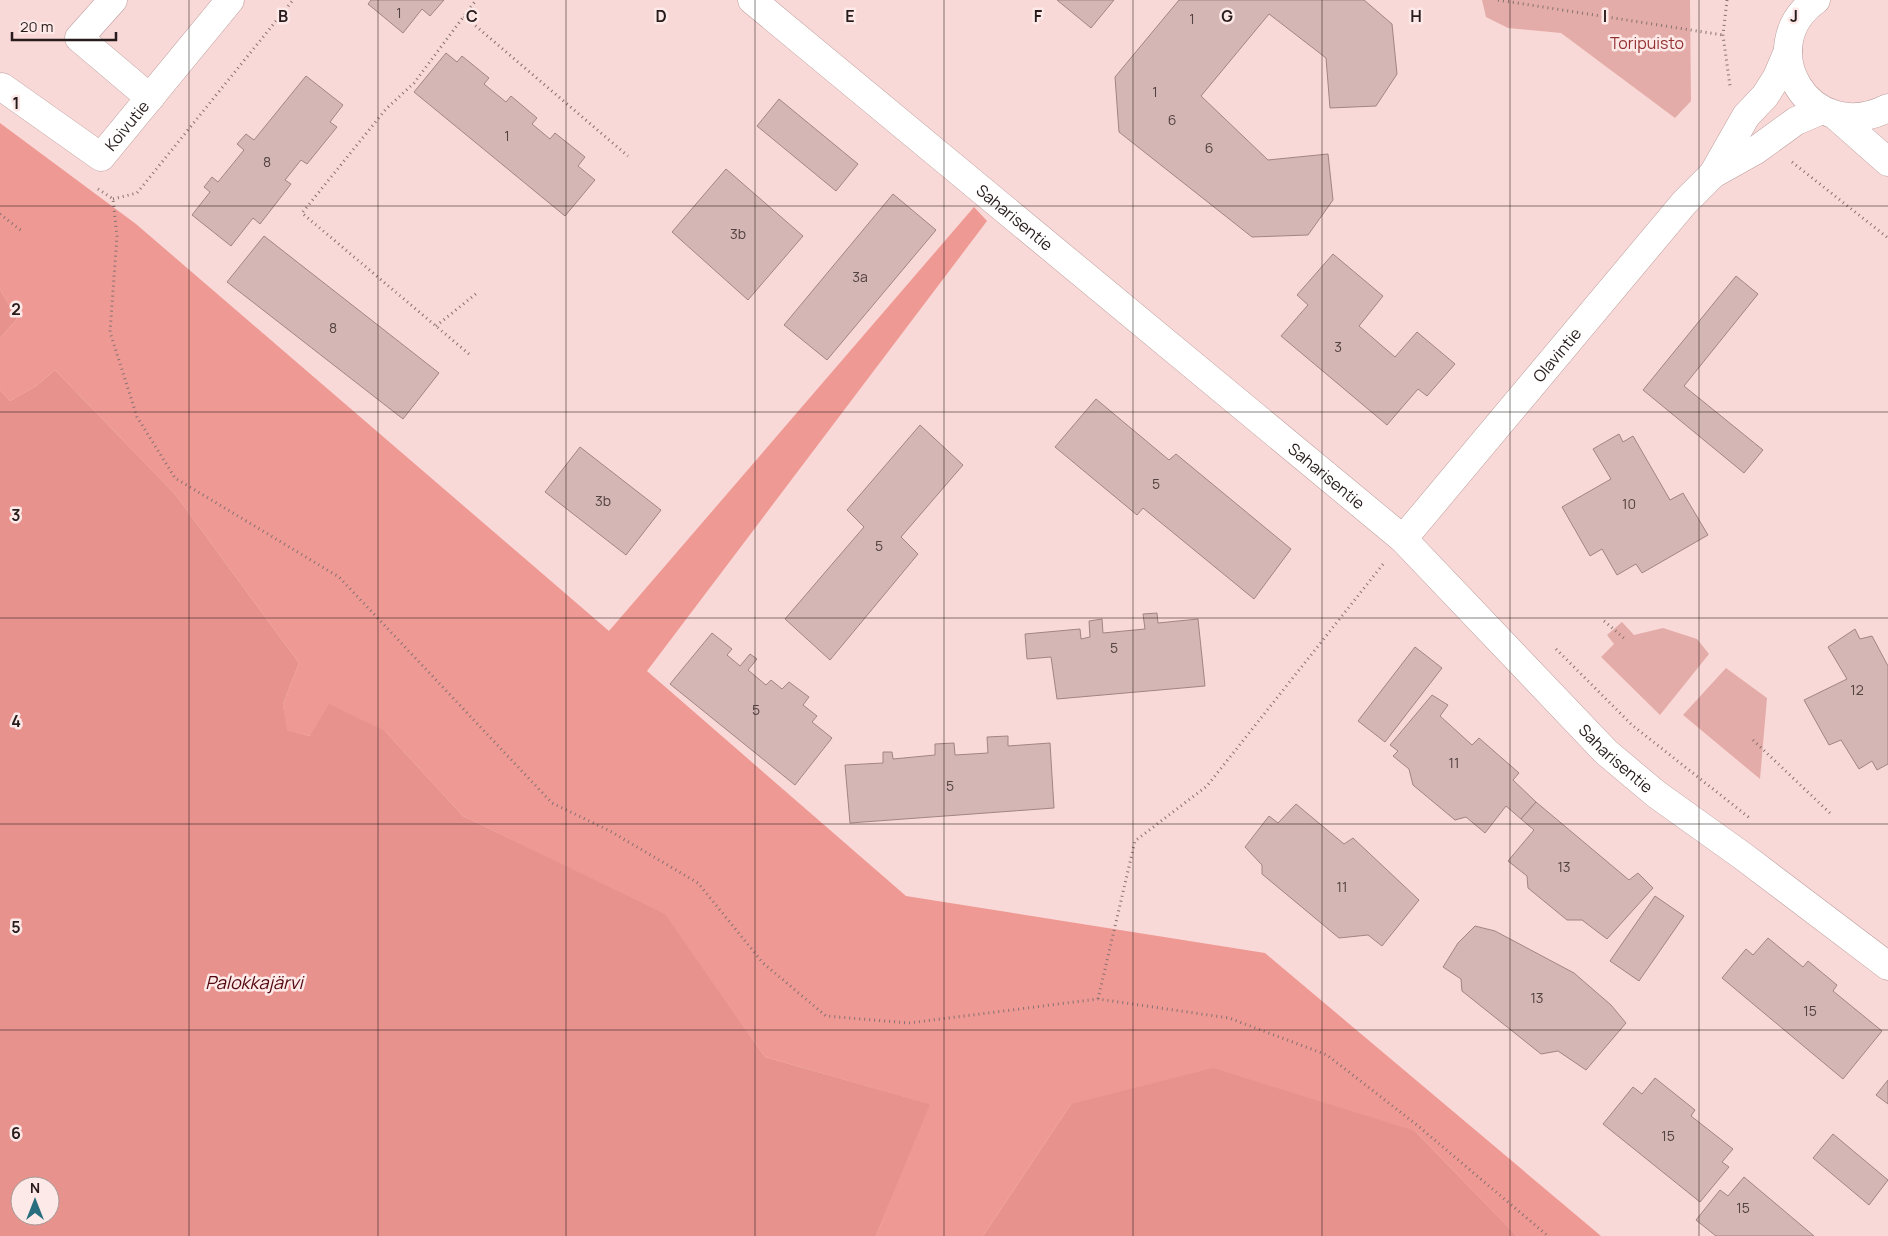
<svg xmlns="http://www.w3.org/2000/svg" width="1888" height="1236" font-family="Manrope,sans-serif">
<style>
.green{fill:#e4aca8}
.forest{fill:#ef9994}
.water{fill:#e8928e;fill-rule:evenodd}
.building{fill:#d4b6b4;stroke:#a28583}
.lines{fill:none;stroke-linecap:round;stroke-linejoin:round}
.minor-casing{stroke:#bc9e9c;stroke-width:29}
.major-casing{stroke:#bc9e9c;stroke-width:29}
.path{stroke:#867270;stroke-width:3;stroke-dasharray:1 4;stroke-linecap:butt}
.minor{stroke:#fff;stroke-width:28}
.major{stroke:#fff;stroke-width:28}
.grid{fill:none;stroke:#271c1b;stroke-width:1;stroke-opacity:0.55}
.labels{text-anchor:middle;stroke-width:5;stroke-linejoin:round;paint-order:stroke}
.number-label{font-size:14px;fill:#524241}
.park-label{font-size:16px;fill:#943032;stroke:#fdeae8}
.street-label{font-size:16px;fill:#271c1b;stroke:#fdeae8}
.water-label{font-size:18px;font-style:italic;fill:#54070f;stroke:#fdeae8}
.grid-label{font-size:16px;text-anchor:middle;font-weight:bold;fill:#271c1b;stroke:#fdeae8;stroke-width:5;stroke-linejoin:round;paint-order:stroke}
</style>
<rect width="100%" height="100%" fill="#f9d9d7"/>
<!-- green -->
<g class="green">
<polygon points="1482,0 1690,0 1691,101 1675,118 1561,33 1508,28 1486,17"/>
<polygon points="1622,622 1634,635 1663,628 1697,639 1709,654 1660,715 1601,657 1614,644 1607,635"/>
<polygon points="1726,668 1767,698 1760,779 1683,715"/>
</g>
<!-- forest -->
<polygon class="forest" points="0,123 136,224 609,631 974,207 987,221 647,671 906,896 1265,953 1601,1236 1517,1236 1415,1131 1071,1104 983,1236 876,1236 929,1104 765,1057 665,915 463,816 385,731 310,736 286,730 283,704 299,663 175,494 55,370 36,386 10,401 0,390 0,338 17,319 0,289"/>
<!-- water -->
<g class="water">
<polygon points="0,289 17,319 0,338"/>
<path d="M55,370l120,124 124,169 -16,41 4,26 23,6 19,-32 56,27 78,85 202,98 100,143 165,47 -54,132h-876v-846l10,11 26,-15zM20,1186h30v30h-30z"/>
<polygon points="1213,1068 1415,1131 1517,1236 983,1236 1071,1104"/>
</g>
<!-- building -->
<g class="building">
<polygon points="371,0 444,0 430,16 422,9 403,33 368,4"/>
<polygon points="1057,0 1114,0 1091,28"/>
<polygon points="1179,0 1364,0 1392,24 1397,74 1376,106 1330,108 1326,58 1269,14 1201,96 1268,160 1328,154 1333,200 1308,235 1252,237 1119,132 1115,77"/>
<polygon points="446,53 457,62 462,56 489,78 484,84 506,102 511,96 537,118 532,124 550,139 555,133 585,157 578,166 595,180 565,216 414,92"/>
<polygon points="306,76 343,105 330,122 337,127 307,164 301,160 285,180 291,184 260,224 253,218 231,246 192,215 210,192 204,187 212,177 218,182 244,150 237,144 246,134 254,140"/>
<polygon points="779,99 858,164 836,191 757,126"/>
<polygon points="726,169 803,236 748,300 672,232"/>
<polygon points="893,194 936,230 827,360 784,325"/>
<polygon points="264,236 439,373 403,419 227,282"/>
<polygon points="1333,254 1383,296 1359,326 1395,357 1417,332 1455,364 1427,396 1418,389 1387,425 1281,336 1308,305 1297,295"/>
<polygon points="1736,276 1758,294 1684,386 1763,450 1744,473 1643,390"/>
<polygon points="1096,399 1169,460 1176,454 1291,549 1254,599 1143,508 1137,515 1055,447"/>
<polygon points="920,425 963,465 901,537 918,554 830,660 785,619 864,527 847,510"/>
<polygon points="1619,434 1623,442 1633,436 1670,500 1683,493 1708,535 1642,573 1636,564 1617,575 1602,549 1590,556 1562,507 1611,479 1593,449"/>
<polygon points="580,447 661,510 626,555 545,492"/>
<polygon points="1157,613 1158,623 1198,619 1205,686 1057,699 1051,657 1027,659 1025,634 1080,629 1081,639 1090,637 1089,621 1102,619 1103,633 1145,629 1143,614"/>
<polygon points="1855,629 1860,639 1872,636 1888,666 1888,764 1877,770 1872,761 1859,769 1841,740 1829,745 1804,700 1847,679 1828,647"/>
<polygon points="712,633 732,649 727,655 740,666 750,654 757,659 748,670 766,685 771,680 782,689 789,682 809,697 803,705 817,716 812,722 832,738 795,785 670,684"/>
<polygon points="1415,647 1442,668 1385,742 1358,721"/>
<polygon points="1432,695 1448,705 1440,716 1472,745 1479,738 1519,773 1513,780 1536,802 1521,819 1506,806 1485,833 1466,817 1455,820 1413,785 1409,769 1393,756 1398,751 1390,745"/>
<polygon points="1008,736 1008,746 1050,743 1054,808 850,823 845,765 883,763 883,752 892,752 893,759 935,755 935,744 954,743 955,755 988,753 987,737"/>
<polygon points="1536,802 1629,880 1638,873 1653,888 1607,939 1582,920 1567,920 1528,888 1527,876 1508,861 1534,830 1521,819"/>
<polygon points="1296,804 1344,844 1353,838 1419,900 1382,946 1368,935 1339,938 1262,874 1262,865 1245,847 1269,816 1278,823"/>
<polygon points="1655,896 1684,916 1639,981 1610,961"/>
<polygon points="1475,926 1495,931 1574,973 1611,1005 1626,1023 1586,1070 1558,1051 1541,1054 1462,991 1461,979 1443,967 1458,943"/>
<polygon points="1768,938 1803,967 1808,961 1837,985 1833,991 1882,1031 1843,1079 1722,978 1746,949 1753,955"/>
<polygon points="1655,1078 1695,1110 1691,1116 1733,1149 1722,1162 1729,1167 1700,1202 1603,1124 1633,1087 1642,1094"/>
<polygon points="1888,1080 1888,1104 1876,1095"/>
<polygon points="1833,1134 1888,1180 1869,1205 1813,1158"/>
<polygon points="1744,1177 1814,1236 1716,1236 1696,1220 1720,1190 1728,1196"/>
</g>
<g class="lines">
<!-- minor casing -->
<g class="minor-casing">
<g id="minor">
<polyline points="113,0 79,38 150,98"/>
<path id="s1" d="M752,0l651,539 203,213 50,42 88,63 144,109"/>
<path id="s2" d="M2,87l99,70 129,-157"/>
<polyline points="1713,174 1746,116 1765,96 1777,77 1788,51"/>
<path id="s3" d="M1403,539l281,-336 29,-29 43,-24 40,-29 26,-11"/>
</g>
</g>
<!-- major casing -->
<g class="major-casing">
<g id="major">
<path d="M1816,0c-65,46 -7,148 72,108"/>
<polyline points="1837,117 1888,162"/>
</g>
</g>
<!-- path -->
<g class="path">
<polyline points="1498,0 1723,35"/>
<polyline points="1727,0 1723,35 1730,86"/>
<polyline points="464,16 628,156"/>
<polyline points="1792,162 1888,238"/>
<polyline points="98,189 113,199 117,236 110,332 137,417 175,478 339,577 552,803 610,831 698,883 763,963 826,1016 909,1023 1098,999 1229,1018 1327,1055 1417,1125 1548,1236"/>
<polyline points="113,199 137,193 293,0"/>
<polyline points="0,214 23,232"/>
<polyline points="436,326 477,293"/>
<polyline points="469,354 302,213 386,109 414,83 476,0"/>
<polyline points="1604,621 1625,639"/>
<polyline points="1556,649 1632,725 1751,819"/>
<polyline points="1753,740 1832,815"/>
<polyline points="1098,999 1135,841 1207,786 1384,563"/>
</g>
<!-- minor -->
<use href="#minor" class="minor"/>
<!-- major -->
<use href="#major" class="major"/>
</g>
<!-- grid -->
<path class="grid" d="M189,0v1236M378,0v1236M566,0v1236M755,0v1236M944,0v1236M1133,0v1236M1322,0v1236M1510,0v1236M1699,0v1236M0,206h1888M0,412h1888M0,618h1888M0,824h1888M0,1030h1888"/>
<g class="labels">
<!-- number labels -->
<g class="number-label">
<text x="399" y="18">1</text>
<text x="1192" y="24">1</text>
<text x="1155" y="97">1</text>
<text x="1172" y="125">6</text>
<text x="507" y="141">1</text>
<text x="1209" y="153">6</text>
<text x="267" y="167">8</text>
<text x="738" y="239">3b</text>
<text x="860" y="282">3a</text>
<text x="333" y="333">8</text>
<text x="1338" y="352">3</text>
<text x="1156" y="489">5</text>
<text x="603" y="506">3b</text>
<text x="1629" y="509">10</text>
<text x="879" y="551">5</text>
<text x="1114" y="653">5</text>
<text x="1857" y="695">12</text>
<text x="756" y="715">5</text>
<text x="1454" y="768">11</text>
<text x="950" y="791">5</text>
<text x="1564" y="872">13</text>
<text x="1342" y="892">11</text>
<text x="1537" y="1003">13</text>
<text x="1810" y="1016">15</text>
<text x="1668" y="1141">15</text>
<text x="1743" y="1213">15</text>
</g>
<!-- park labels -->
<g class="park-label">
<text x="1647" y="49">Toripuisto</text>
</g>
<!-- street labels -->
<g class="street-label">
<text dy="6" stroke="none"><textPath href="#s2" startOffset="162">Koivutie</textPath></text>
<text dy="6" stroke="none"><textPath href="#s1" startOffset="341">Saharisentie</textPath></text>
<text dy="6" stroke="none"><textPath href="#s3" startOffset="240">Olavintie</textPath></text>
<text dy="6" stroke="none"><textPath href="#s1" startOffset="746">Saharisentie</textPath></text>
<text dy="6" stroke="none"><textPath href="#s1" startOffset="1151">Saharisentie</textPath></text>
</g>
<!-- water labels -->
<g class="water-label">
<text x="254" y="989">Palokkajärvi</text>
</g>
</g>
<g class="grid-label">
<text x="283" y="22">B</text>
<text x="472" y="22">C</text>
<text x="661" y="22">D</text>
<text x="850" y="22">E</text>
<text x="1038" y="22">F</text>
<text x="1227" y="22">G</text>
<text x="1416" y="22">H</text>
<text x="1605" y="22">I</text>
<text x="1794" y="22">J</text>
<text x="16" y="109">1</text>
<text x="16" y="315">2</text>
<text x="16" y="521">3</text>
<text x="16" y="727">4</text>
<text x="16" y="933">5</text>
<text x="16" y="1139">6</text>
</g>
<!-- north arrow -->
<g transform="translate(35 1201)"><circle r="24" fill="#fdeae8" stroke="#a79896"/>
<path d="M0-4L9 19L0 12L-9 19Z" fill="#296e7e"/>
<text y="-8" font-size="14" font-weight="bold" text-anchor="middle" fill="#271c1b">N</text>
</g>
<!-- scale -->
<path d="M12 32v8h104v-8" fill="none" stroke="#271c1b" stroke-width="2.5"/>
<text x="20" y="32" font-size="15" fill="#271c1b" stroke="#fdeae8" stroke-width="4" paint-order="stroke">20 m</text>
</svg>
